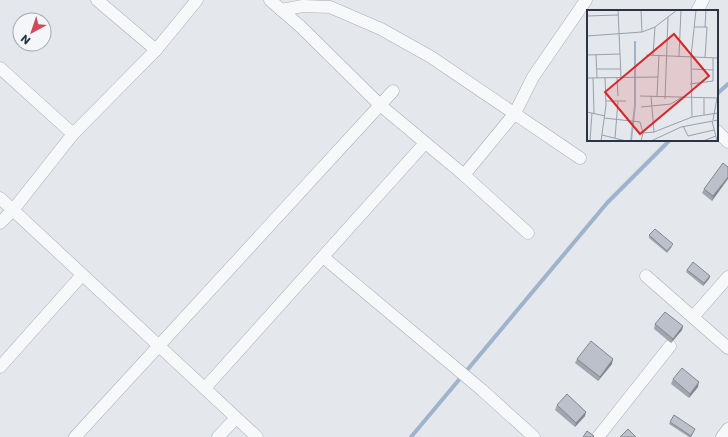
<svg xmlns="http://www.w3.org/2000/svg" width="728" height="437" font-family="Poppins,sans-serif">
<style>
.lines{fill:none;stroke-linecap:round;stroke-linejoin:round}
.stream{stroke:#9fb4cc;stroke-width:4}
.minor-casing{stroke:#a9aeb7;stroke-width:13}
.minor{stroke:#f7f8fa;stroke-width:12}
.wall{fill:#a1a5ae}
.shaded-wall{fill:#83868d}
.building{fill:#bbc0ca;stroke:#83868d}
.inset-river{fill:none;stroke:#9fb4cc;stroke-width:2}
.inset-road{fill:none;stroke:#9a9fa9;stroke-width:1}
.view{fill:#d62828;fill-opacity:0.15;stroke:#d62828;stroke-width:2}
.inset-edge{fill:none;stroke:#2b3445;stroke-width:2}
</style>
<rect width="100%" height="100%" fill="#e4e7ec"/>
<g class="lines">
<!-- stream -->
<g class="stream">
<polyline points="717,94 728,84"/>
<polyline points="411,437 607,203 670,140"/>
</g>
<!-- minor casing -->
<g class="minor-casing">
<g id="minor">
<polyline points="97,0 156,50"/>
<polyline points="270,0 301,27 380,105 464,175 528,233"/>
<polyline points="281,10 303,6 330,7 381,29 431,57 580,158"/>
<polyline points="697,11 703,0"/>
<polyline points="0,68 73,134"/>
<polyline points="717,131 728,142"/>
<polyline points="464,175 515,113 533,77 586,0"/>
<polyline points="0,198 257,437"/>
<polyline points="0,223 13,210 73,134 156,50 197,0"/>
<polyline points="323,257 482,390 534,437"/>
<polyline points="646,276 728,348"/>
<polyline points="693,317 728,277"/>
<polyline points="0,367 82,275"/>
<polyline points="205,388 425,143"/>
<polyline points="75,437 393,91"/>
<polyline points="218,437 236,418"/>
<polyline points="598,437 670,346"/>
<polyline points="722,437 728,429"/>
</g>
</g>
<!-- minor -->
<use href="#minor" class="minor"/>
</g>
<!-- wall -->
<g class="wall">
<polygon points="728,167 712,201 702,193 704,189"/>
<polygon points="649,235 672,247 667,253 649,238"/>
<polygon points="687,270 710,276 709,279 703,286 686,272"/>
<polygon points="655,324 683,326 682,330 671,343 654,329"/>
<polygon points="577,359 612,364 598,381 575,363"/>
<polygon points="673,379 698,387 689,398 671,384"/>
<polygon points="557,405 585,416 575,427 555,410"/>
<polygon points="670,422 694,431 691,437 689,437 669,424"/>
</g>
<!-- shaded-wall -->
<g class="shaded-wall">
<polygon points="728,177 728,179 712,201 713,196"/>
<polygon points="710,276 709,279 703,286 704,283"/>
<polygon points="683,326 682,330 671,343 673,339"/>
<polygon points="613,359 612,364 598,381 600,377"/>
<polygon points="699,382 698,387 689,398 690,394"/>
<polygon points="586,412 585,416 575,427 576,423"/>
</g>
<!-- building -->
<g class="building">
<polygon points="723,163 728,167 728,177 713,196 704,189"/>
<polygon points="655,229 673,244 667,251 649,235"/>
<polygon points="693,262 710,276 704,283 687,270"/>
<polygon points="665,312 683,326 673,339 655,324"/>
<polygon points="591,341 613,359 600,377 577,359"/>
<polygon points="682,368 699,382 690,394 673,379"/>
<polygon points="567,394 586,412 576,423 557,405"/>
<polygon points="674,415 695,429 691,436 670,422"/>
<polygon points="628,429 636,437 620,437"/>
<polygon points="587,431 594,436 592,437 583,437"/>
</g>
<!-- overview -->
<g transform="translate(587 10)">
<rect width="131" height="131" fill="#e4e7ec"/>
<path class="inset-river" d="M44,131l4,-36v-64"/>
<path class="inset-road" d="M31,0l3,67M54,0l1,22M0,6l31,-1M108,17h12l-2,31M118,17l1,-17M0,26l55,-4 13,-5 22,-17M0,45l33,-1M9,45l1,23M59,45l72,3M66,45l2,-28M92,46l2,-46M10,59h23M105,59l21,1M30,67l1,19M0,68l71,-1M6,68l1,35M103,74l23,-3v-23M53,86l78,2M64,86l3,36M70,86l2,-41M78,89l3,-82M19,91h20M54,97l30,-3 11,-7M0,102l18,4M117,105v-17M105,107l-1,-60 5,-47M17,108l36,4 3,11 -2,8M126,110l4,-22M125,111l5,20M96,116l5,10 26,-6M56,123l11,-1 38,-15 26,-4M15,125l24,6M28,128l3,-37M3,131l2,-28M14,131l5,-36 -1,-28M64,131l30,-14 37,-7M116,131l13,-5"/>
<path class="view" d="M87,24l35,42 -69,58 -35,-42z"/>
<rect width="131" height="131" class="inset-edge"/>
</g>
<!-- north arrow -->
<g transform="translate(32 32) rotate(220)"><circle r="19" fill="#f4f6f9" stroke="#a4a8b1"/>
<path d="M0-3L7 15L0 10L-7 15Z" fill="#d1495b"/>
<text y="-6" font-size="11" font-weight="bold" text-anchor="middle" fill="#2b3445">N</text>
</g>
</svg>
